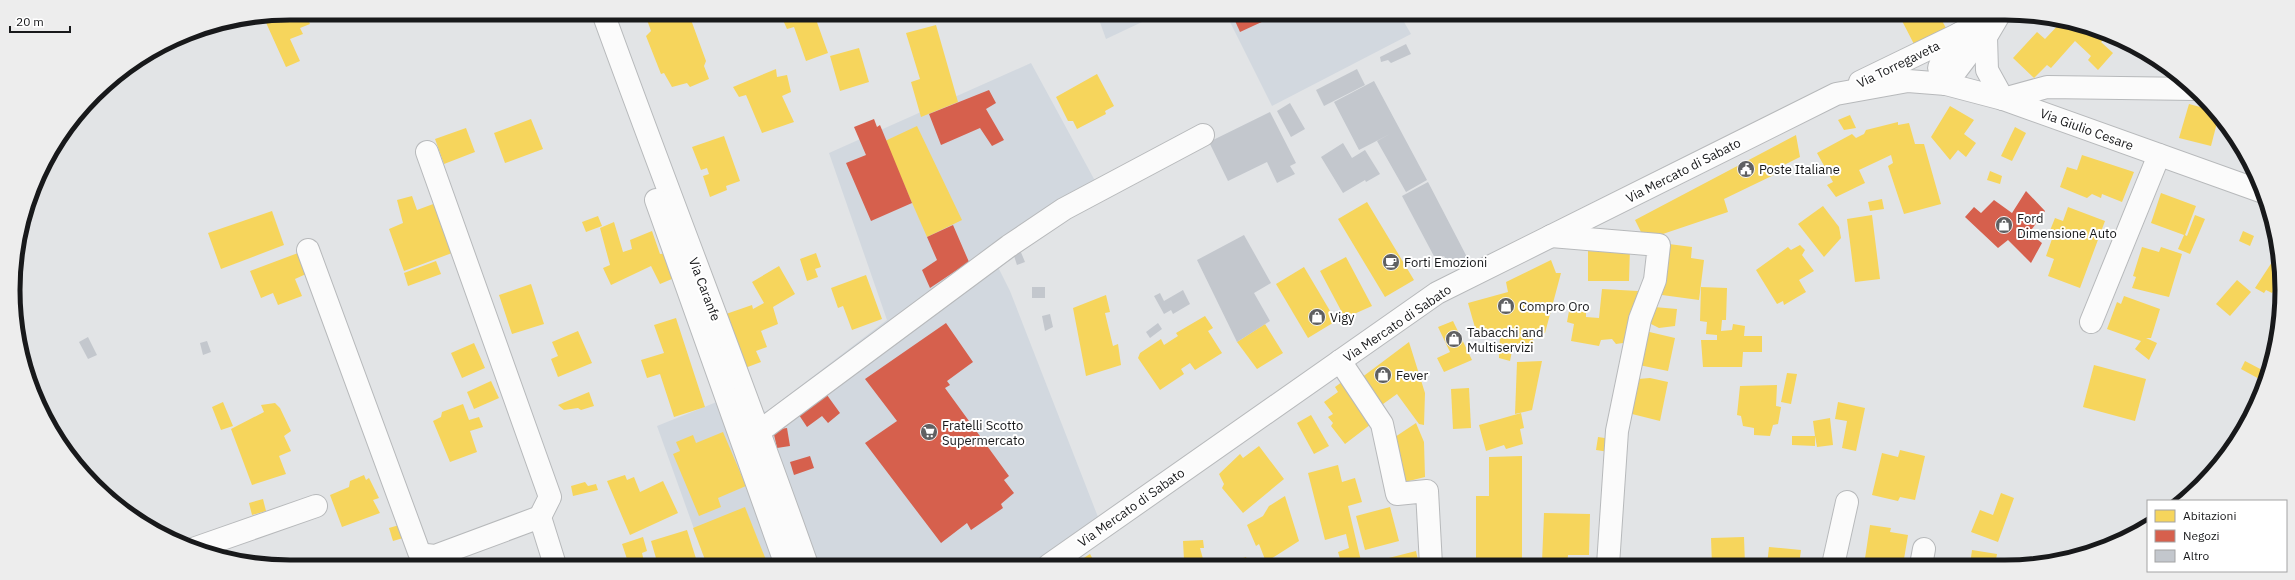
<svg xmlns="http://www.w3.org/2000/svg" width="2295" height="580" font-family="'IBM Plex Sans',sans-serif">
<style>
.built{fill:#d2d8df}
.homes{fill:#f6d55c}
.shops{fill:#d6604d}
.building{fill:#c3c7cd}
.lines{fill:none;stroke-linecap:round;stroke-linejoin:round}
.minor-casing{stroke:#b7b9bb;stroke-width:24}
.tertiary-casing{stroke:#b7b9bb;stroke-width:24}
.minor{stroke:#fbfbfb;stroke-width:22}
.tertiary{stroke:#fbfbfb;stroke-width:22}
.labels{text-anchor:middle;stroke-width:4;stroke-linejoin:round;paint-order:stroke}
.street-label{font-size:13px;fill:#18191b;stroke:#fff}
.poi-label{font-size:13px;fill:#18191b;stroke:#fff;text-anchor:start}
.rim{fill:none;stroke:#18191b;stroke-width:5}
</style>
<rect width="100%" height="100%" fill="#e2e4e6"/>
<!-- built -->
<g class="built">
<polygon points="1097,14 1159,14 1106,39"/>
<polygon points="1226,14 1400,15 1411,34 1272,106"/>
<polygon points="1031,63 1100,190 994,259 1010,291 1098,517 1035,565 707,565 657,426 739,393 766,412 887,320 829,153"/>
</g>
<!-- homes -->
<g class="homes">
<polygon points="290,13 305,13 310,24 300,28 303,34 290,39 300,61 286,67 263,16"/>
<polygon points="654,13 686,14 690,17 706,61 704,66 709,79 690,87 687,83 672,87 664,73 661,74 646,36 651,31 646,17"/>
<polygon points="790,14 814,14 828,53 806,61 794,27 787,29 783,20 791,17"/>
<polygon points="933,14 951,14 935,20"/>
<polygon points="1899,15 1934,15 1935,17 1939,15 1947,30 1916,48"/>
<polygon points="2063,20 2091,27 2104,39 2101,42 2113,53 2098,70 2088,60 2091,56 2075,41 2051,68 2047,65 2034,78 2013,58 2037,32 2045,39"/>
<polygon points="936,25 958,102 921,117 911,82 920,79 906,33"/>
<polygon points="859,48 869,82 840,91 830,56"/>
<polygon points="776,69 777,77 787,75 791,92 782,96 794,122 762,133 746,95 739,97 733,87"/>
<polygon points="1097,74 1114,106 1105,111 1106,114 1077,129 1073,121 1068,121 1056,97"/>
<polygon points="2189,104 2215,111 2219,115 2211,146 2179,138"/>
<polygon points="1950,106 1974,120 1964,134 1976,143 1966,157 1958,150 1950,160 1931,137"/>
<polygon points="1850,115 1856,128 1844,130 1838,120"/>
<polygon points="531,119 543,149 505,163 494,133"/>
<polygon points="1898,122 1898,125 1909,123 1915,144 1924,144 1941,204 1904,214 1888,166 1893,163 1891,155 1859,170 1865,183 1836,197 1827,185 1833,182 1817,153 1852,134 1856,138 1864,134 1866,130"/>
<polygon points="917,126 962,220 927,237 885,141"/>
<polygon points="2015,127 2026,133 2012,161 2001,156"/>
<polygon points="466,128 475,152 444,164 435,139"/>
<polygon points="1796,135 1800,157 1780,167 1780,172 1724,199 1728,212 1645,240 1635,220"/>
<polygon points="724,136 740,181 726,186 727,190 710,197 703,176 709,174 707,168 701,170 692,147"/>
<polygon points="2082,155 2134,172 2122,202 2102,194 2101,198 2092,194 2087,198 2060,187 2067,167 2077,170"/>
<polygon points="1990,171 2002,176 2000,184 1987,180"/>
<polygon points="2161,193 2196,206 2185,235 2187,236 2195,215 2205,219 2190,254 2178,249 2184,235 2151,223"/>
<polygon points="412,196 417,210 436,203 452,253 404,271 389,229 403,223 397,200"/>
<polygon points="1882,199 1884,209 1870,211 1868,202"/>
<polygon points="1367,202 1414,280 1385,297 1338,219"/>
<polygon points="1823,206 1839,227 1841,238 1824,257 1798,224"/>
<polygon points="2068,207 2105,221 2080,288 2048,276 2054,259 2046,256 2052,239 2047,238 2055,218 2063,221"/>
<polygon points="272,211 284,245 221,269 208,233"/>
<polygon points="1872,215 1880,279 1855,282 1847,219"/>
<polygon points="598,216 602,226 586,232 582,222"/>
<polygon points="614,222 623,252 632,249 630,240 652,231 660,254 671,253 679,276 660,284 651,266 611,285 603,268 610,265 600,228"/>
<polygon points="2243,231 2254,236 2250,246 2239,241"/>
<polygon points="1669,244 1692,247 1691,258 1704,260 1699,300 1662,295"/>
<polygon points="1800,245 1805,250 1802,255 1814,271 1799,280 1806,292 1784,305 1783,301 1777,304 1756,270 1788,247 1791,250"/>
<polygon points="1608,247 1630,248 1629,281 1588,281 1588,251 1608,252"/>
<polygon points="2142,247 2159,252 2161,247 2182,254 2169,297 2132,288 2136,277 2133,276"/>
<polygon points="298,253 306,274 295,279 302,296 278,305 273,293 261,298 250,271"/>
<polygon points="816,253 821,267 815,269 818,277 807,281 800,259"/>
<polygon points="2278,253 2281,279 2272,293 2266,290 2264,293 2255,288"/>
<polygon points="1346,257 1372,306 1345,318 1320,271"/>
<polygon points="1551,260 1556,273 1561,273 1545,333 1532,337 1534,343 1513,346 1510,361 1499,358 1500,334 1478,338 1468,303 1508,292 1506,282"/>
<polygon points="436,261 441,274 408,286 404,273"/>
<polygon points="779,266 795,294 773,307 778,324 761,331 767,347 756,351 761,362 745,368 726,314 752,305 753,309 764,303 752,282"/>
<polygon points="1304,267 1336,321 1308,338 1276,284"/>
<polygon points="866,275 882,319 852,330 843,306 838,308 831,288"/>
<polygon points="2237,280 2251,292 2230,316 2216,304"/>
<polygon points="531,284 544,324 512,334 499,295"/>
<polygon points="1701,287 1727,288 1726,320 1722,320 1721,331 1732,330 1733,324 1745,326 1744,336 1762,336 1762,352 1743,352 1742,367 1703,367 1701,340 1717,340 1717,335 1706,334 1707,322 1700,321"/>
<polygon points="1602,289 1638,291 1630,342 1616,344 1612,339 1601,340 1599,346 1571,341 1574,324 1567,322 1569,311 1586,312 1586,317 1599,318"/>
<polygon points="2281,294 2280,306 2275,303"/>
<polygon points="1106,295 1110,312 1105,313 1113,346 1118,344 1121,365 1086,376 1073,308"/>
<polygon points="2124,296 2160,309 2151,338 2146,338 2157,343 2149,360 2135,349 2141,341 2107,329 2117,302 2121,304"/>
<polygon points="1654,307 1677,309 1675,326 1659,328 1647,322"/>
<polygon points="1205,316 1213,328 1208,331 1222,353 1195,370 1190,363 1181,369 1184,374 1160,390 1138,358 1140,353 1161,339 1164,345 1178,336 1176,333"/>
<polygon points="676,318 705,407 674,417 660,374 647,378 641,360 664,353 654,325"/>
<polygon points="1453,321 1472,360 1444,372 1437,358 1450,352 1438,327"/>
<polygon points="1265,324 1283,353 1257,369 1237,342"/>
<polygon points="1641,330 1675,338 1668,371 1634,364"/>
<polygon points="578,331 592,363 558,377 551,359 558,356 552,342"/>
<polygon points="1409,342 1425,393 1424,425 1419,424 1397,394 1376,409 1357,381"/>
<polygon points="474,343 485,368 462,378 451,353"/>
<polygon points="1542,361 1532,410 1515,414 1517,362"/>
<polygon points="2245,361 2266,372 2263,381 2241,369"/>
<polygon points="2094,365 2146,379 2135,421 2083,407"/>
<polygon points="1787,373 1797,374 1791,404 1781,402"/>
<polygon points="1650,378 1668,382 1660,421 1628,413 1638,379"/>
<polygon points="1346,379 1375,421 1345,444 1331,426 1333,423 1328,417 1333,414 1324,402 1338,392 1335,387"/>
<polygon points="491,381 499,398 474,409 467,392"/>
<polygon points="1777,385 1776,406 1781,407 1778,424 1773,425 1770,436 1754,435 1754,428 1743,426 1741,416 1737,415 1740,386"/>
<polygon points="1469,388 1471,428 1453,429 1451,389"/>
<polygon points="589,392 594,406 581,410 578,408 564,410 558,405"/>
<polygon points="223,402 233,426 221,430 212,407"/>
<polygon points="1838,402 1865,408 1856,451 1842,448 1847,421 1835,419"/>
<polygon points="275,403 280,408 291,431 284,436 291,451 279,456 286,474 252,485 231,429 264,412 261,405"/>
<polygon points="463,404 469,420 479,417 483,427 470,431 477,452 450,462 433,421 441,417 442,412"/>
<polygon points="1521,413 1524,428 1520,429 1523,444 1506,449 1504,445 1486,451 1479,425"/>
<polygon points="1311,415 1329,446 1314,454 1297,423"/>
<polygon points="1830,418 1833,445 1817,447 1815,436 1815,446 1792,445 1792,436 1815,436 1813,421"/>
<polygon points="1416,423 1424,442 1425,477 1405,482 1392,439"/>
<polygon points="723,432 746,486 718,498 721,507 699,516 673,454 680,451 676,442 693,435 696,443"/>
<polygon points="1598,437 1611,439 1609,452 1596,450"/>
<polygon points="1259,446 1284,479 1243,513 1222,488 1224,484 1219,474 1240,454 1243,458"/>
<polygon points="1900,450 1925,456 1915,500 1900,497 1898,501 1872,495 1882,453 1898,457"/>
<polygon points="1522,456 1522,565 1476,565 1476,496 1489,496 1489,457"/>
<polygon points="1338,465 1342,482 1355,478 1362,502 1348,506 1362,565 1342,565 1338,552 1349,548 1346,534 1325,540 1308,473"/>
<polygon points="364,475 366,480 369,478 379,498 373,500 380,513 342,527 330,495 349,487 350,481"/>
<polygon points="625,475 627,480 634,477 640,492 663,481 678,513 630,535 607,481"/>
<polygon points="585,482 588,486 596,484 598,490 573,496 571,486"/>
<polygon points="2001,493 2014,498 1998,542 1971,532 1980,510 1993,515"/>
<polygon points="1285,496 1299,541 1266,562 1259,544 1256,546 1247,525 1263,516 1269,506"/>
<polygon points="263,499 266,511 252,515 249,503"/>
<polygon points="745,507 768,565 707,565 693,528"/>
<polygon points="1390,507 1399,541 1365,550 1356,516"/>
<polygon points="1544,513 1590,514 1589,555 1568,555 1567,565 1542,562"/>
<polygon points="406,523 410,536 393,541 389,528"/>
<polygon points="1870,525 1891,528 1890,532 1908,535 1903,565 1864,565"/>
<polygon points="687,530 698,565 658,565 651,541"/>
<polygon points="643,537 647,551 642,553 645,565 629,565 622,544"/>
<polygon points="1744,537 1745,565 1712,565 1711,538"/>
<polygon points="1203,540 1204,548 1200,548 1203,559 1184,560 1183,541"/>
<polygon points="1769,547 1801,550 1799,565 1767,565"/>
<polygon points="1972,550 1997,554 1995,565 1970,565"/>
<polygon points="1416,551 1419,565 1378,565 1377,561"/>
<polygon points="1090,554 1096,565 1073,565"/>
<polygon points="1246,557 1249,565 1232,565 1231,562"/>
</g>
<!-- shops -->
<g class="shops">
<polygon points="1232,14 1279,14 1240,32"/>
<polygon points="989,90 996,103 986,109 1004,140 992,146 980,128 941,145 929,114"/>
<polygon points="874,119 877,127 880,125 912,203 871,221 846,163 866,155 854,127"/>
<polygon points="2026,191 2045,211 2029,233 2042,243 2031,263 2008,240 1998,248 1965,217 1974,207 1981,213 1994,200 2012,213"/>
<polygon points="953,225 969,262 930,288 922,270 937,260 927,237"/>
<polygon points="946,323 973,362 947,381 950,385 945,388 1009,476 1004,480 1014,493 1001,504 1003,508 971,530 967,523 941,543 865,443 897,421 865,379"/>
<polygon points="827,395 840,413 828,423 822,416 807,427 799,415"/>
<polygon points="787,428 790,446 777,448 773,430"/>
<polygon points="810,456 814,468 794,475 790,462"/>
</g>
<!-- building -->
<g class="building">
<polygon points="1406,44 1411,54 1391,63 1388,60 1381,62 1380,57"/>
<polygon points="1357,69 1365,85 1324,106 1316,90"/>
<polygon points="1374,81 1427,180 1406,192 1377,141 1390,134 1359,150 1334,102"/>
<polygon points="1290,103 1305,129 1291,137 1277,111"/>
<polygon points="1270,112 1296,163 1290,166 1295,174 1277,183 1267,162 1228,181 1209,142"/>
<polygon points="1343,143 1352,158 1365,150 1380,174 1366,182 1365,180 1343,193 1321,157"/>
<polygon points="1428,182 1468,259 1451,268 1444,256 1436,260 1402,196"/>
<polygon points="1244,235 1271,283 1254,293 1270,321 1237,342 1197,260"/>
<polygon points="1020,250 1025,262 1017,265 1013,253"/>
<rect x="1032" y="287" width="13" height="11"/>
<polygon points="1183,290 1190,304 1173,314 1171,310 1164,314 1154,296 1160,293 1164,301"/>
<polygon points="1050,314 1053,327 1045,331 1042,316"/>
<polygon points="1158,323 1162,329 1150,338 1146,332"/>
<polygon points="88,337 97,355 88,359 79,342"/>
<polygon points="207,341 211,352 203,355 200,343"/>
</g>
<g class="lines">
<!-- minor casing -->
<g class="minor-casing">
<g id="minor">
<path d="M603,13c67,185 139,367 204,552"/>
<polyline points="2003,99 2047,87 2195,89"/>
<polyline points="427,152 550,497 540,517 555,565"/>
<polyline points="656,200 786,565"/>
<polyline points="1551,236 1659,245 1655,280 1640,319 1617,431 1608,565"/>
<polyline points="308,250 419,552 426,555 435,556 540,517"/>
<polyline points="2091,322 2159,155"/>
<polyline points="1340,361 1382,424 1397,494 1427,491 1431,565"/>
<polyline points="760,431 1009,246 1064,209 1203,135"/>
<polyline points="193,549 316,506"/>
<polyline points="1833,565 1847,502"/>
<polyline points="1921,565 1924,549"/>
</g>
</g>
<!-- tertiary casing -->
<g class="tertiary-casing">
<g id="tertiary">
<polyline points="1999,15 1986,37 1987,70 2003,99"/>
<polyline points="1860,82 1959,34 1991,15"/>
<polyline points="1946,84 1989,27"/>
<polyline points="1946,84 1939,68 1945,52 1959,34"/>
<polyline points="1049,565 1437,293 1836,94 1908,81 1946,84 2003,99 2263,192"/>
</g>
</g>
<!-- minor -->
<use href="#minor" class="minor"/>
<!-- tertiary -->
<use href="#tertiary" class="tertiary"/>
</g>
<!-- icons -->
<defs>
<g id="civic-disc" transform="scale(0.9)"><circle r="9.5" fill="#5f6062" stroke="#fff"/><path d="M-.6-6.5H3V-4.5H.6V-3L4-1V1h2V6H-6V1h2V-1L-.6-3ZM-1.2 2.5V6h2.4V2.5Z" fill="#fff"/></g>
<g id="shop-disc" transform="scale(0.9)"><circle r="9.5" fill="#5f6062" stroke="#fff"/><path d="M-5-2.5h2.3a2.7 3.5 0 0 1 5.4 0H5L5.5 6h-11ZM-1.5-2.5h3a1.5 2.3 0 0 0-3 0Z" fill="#fff"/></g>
<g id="cafe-disc" transform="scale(0.9)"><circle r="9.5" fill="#5f6062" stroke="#fff"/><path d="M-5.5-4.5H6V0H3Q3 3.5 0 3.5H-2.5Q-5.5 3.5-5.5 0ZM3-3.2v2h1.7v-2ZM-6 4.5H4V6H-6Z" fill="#fff"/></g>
<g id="supermarket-disc" transform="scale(0.9)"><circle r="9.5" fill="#5f6062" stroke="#fff"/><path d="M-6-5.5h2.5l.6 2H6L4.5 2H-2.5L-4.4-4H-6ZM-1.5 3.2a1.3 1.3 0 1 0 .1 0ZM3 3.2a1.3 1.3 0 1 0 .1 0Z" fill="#fff"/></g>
</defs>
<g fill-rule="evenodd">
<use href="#civic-disc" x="1746" y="169"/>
<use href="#shop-disc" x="2004" y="225"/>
<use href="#cafe-disc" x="1391" y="262"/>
<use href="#shop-disc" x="1506" y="306"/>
<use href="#shop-disc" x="1317" y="317"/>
<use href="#shop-disc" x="1454" y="339"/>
<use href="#shop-disc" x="1383" y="375"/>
<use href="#supermarket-disc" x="929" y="432"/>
</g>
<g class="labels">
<!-- street labels -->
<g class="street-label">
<text transform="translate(1898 64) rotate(-26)" y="5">Via Torregaveta</text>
<text transform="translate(2087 129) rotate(20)" y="5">Via Giulio Cesare</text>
<text transform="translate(1683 170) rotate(-27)" y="5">Via Mercato di Sabato</text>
<text transform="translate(705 289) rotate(69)" y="5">Via Caranfe</text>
<text transform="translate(1397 323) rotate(-34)" y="5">Via Mercato di Sabato</text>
<text transform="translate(1131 507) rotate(-35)" y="5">Via Mercato di Sabato</text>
</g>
<!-- poi labels -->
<g class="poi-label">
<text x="1759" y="174">Poste Italiane</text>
<text x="2017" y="223">Ford<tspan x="2017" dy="15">Dimensione Auto</tspan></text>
<text x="1404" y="267">Forti Emozioni</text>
<text x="1519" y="311">Compro Oro</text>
<text x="1330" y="322">Vigy</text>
<text x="1467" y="337">Tabacchi and<tspan x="1467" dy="15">Multiservizi</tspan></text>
<text x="1396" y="380">Fever</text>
<text x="942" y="430">Fratelli Scotto<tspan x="942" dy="15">Supermercato</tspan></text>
</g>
</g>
<!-- crop -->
<path d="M0 0H2295V580H0ZM290 20H2005A270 270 0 0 1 2275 290V290A270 270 0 0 1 2005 560H290A270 270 0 0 1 20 290V290A270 270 0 0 1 290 20Z" fill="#ededed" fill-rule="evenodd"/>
<path class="rim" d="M290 20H2005A270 270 0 0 1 2275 290V290A270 270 0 0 1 2005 560H290A270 270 0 0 1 20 290V290A270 270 0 0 1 290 20Z"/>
<!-- legend -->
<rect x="2147" y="500" width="140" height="72" fill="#ffffff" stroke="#a3a3a4"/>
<rect x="2155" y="510" width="20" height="12" fill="#f6d55c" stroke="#a3a3a4"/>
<text x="2183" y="520" font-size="12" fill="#18191b">Abitazioni</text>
<rect x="2155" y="530" width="20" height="12" fill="#d6604d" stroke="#a3a3a4"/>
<text x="2183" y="540" font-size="12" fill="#18191b">Negozi</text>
<rect x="2155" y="550" width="20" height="12" fill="#c3c7cd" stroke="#a3a3a4"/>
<text x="2183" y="560" font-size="12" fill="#18191b">Altro</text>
<!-- scale -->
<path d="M10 26v6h60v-6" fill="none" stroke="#18191b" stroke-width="2"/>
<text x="16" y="26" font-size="12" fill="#18191b" stroke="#ffffff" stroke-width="3" paint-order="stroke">20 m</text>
</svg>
